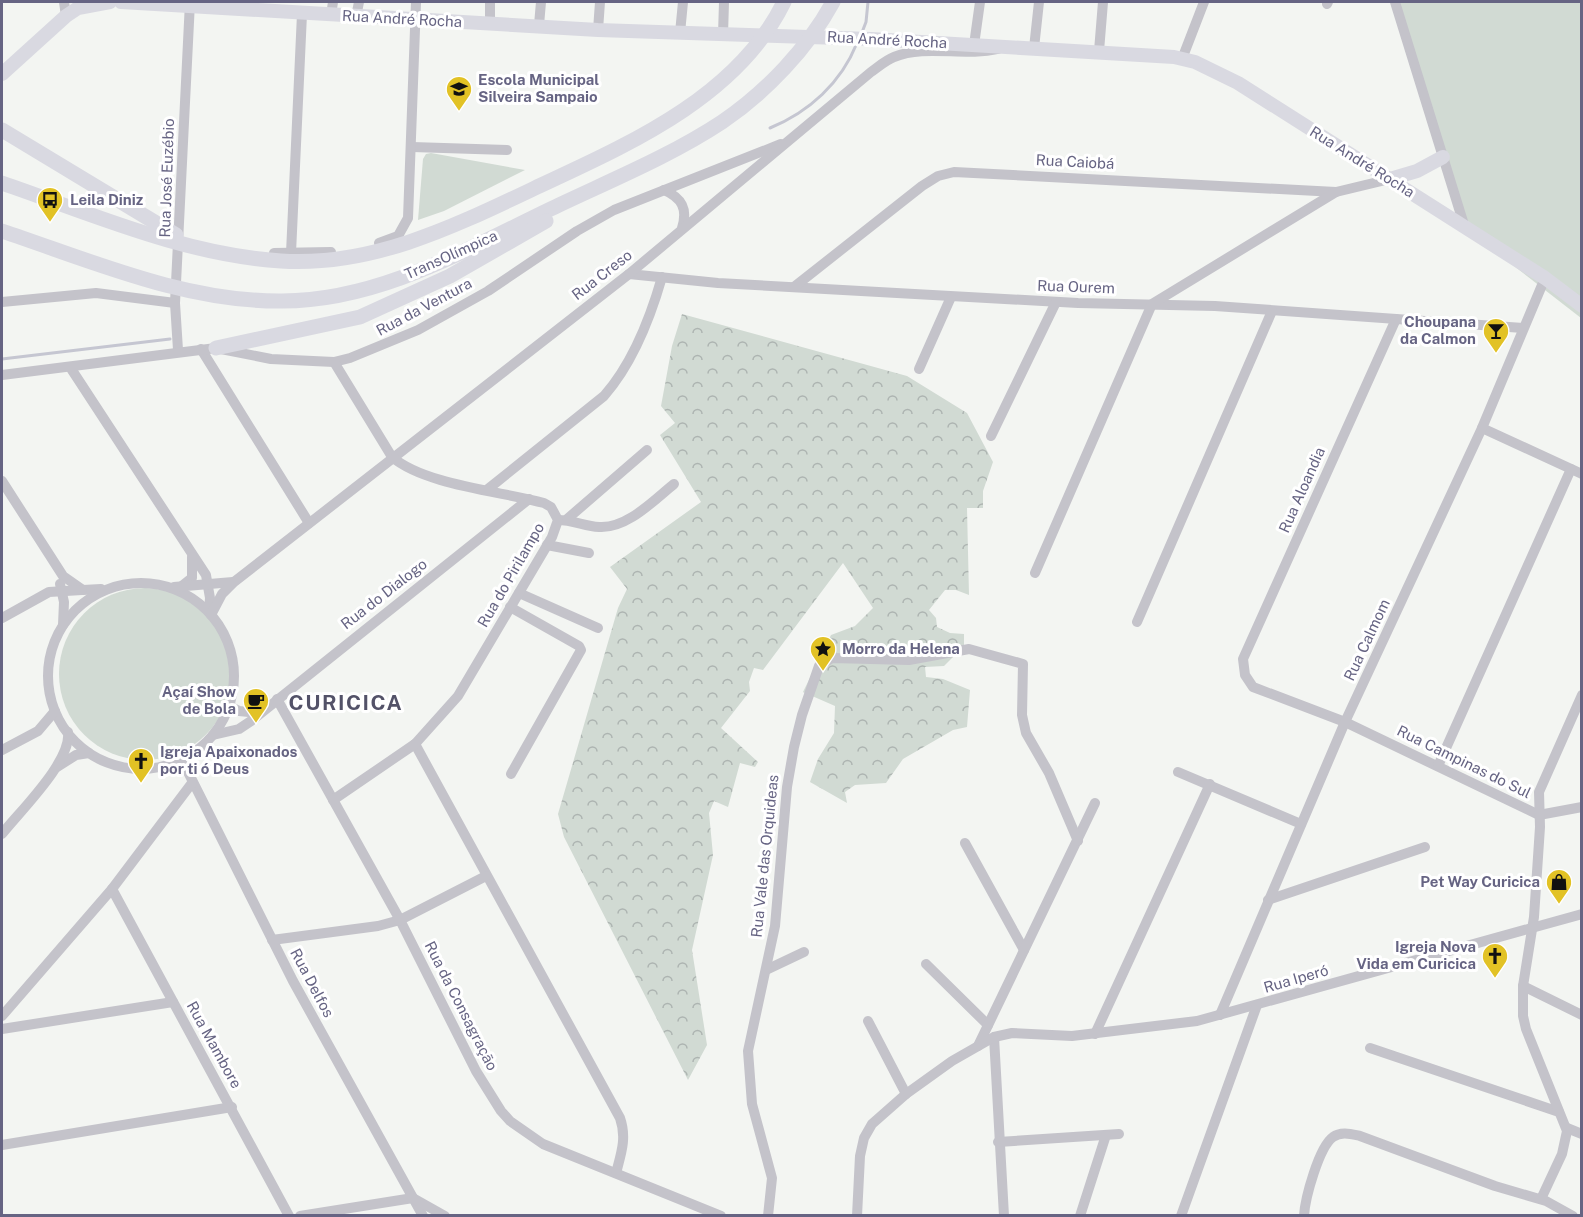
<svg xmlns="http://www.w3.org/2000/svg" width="1583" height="1217" font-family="'Public Sans',sans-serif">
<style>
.green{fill:#d1dad3}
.forest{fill:url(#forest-crowns)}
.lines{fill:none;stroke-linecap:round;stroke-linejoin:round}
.stream{stroke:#c5c6d1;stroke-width:3}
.minor{stroke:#c4c3ca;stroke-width:10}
.major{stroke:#d9d9e1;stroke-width:14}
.highway{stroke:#d9d9e1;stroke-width:15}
.labels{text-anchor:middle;stroke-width:6;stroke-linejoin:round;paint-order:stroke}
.street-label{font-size:15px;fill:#666483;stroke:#fff}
.poi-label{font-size:15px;font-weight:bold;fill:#666483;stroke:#fff;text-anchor:start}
.district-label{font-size:21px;font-weight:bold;letter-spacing:1.5px;fill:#535268;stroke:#fff}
</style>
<defs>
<pattern id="forest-crowns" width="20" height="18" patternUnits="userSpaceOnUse" patternTransform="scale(1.5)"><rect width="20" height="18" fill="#d1dad3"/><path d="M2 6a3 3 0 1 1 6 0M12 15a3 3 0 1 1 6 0" fill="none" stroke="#adb4b1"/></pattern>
</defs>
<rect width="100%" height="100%" fill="#f3f5f2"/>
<!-- green -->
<g class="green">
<polygon points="1394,2 1581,2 1581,318 1460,224"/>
<polygon points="431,153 525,170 444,211 418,220 423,159 426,154"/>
<circle cx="145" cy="674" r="86"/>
</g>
<!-- forest -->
<polygon class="forest" points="682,314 907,376 967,413 993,462 983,491 983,508 967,508 969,595 956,590 945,590 929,610 936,618 937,627 950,633 964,634 964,646 944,666 925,667 926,677 943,679 970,690 967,727 953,730 903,759 886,783 855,785 845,792 847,803 810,782 818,759 834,733 835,706 803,692 831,635 855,626 873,608 843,563 763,670 754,668 749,682 750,691 721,728 758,762 755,767 740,763 728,807 714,801 709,813 713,855 692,950 707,1045 688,1080 564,837 558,814 618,608 627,589 610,567 701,502 660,435 675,423 661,406 672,346"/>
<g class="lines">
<!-- stream -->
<g class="stream">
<polyline points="861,35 866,22 868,2"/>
<path d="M770,128c39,-16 71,-45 87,-85"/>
<polyline points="2,359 170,339"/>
</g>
<!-- minor -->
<g class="minor">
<polyline points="64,2 66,16"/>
<polyline points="490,2 490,23"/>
<polyline points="1395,2 1465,228"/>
<polyline points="1327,4 1328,2"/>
<polyline points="331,15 333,2"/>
<polyline points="356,17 359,2"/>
<polyline points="539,25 541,2"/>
<polyline points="598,30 600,2"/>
<polyline points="680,33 683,2"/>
<polyline points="723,35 724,2"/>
<polyline points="974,45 980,2"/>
<polyline points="1034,48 1039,2"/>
<polyline points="1099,51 1103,2"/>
<polyline points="1182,59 1204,2"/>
<polyline points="412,147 507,150"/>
<path d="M664,190c18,8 24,19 18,38"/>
<polyline points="379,243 398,236 408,218 416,2"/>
<polyline points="274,253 331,252"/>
<polyline points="291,253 302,14"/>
<polyline points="629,274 718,283 1078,303 1215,306 1523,328"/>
<polyline points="794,287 922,186 938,176 954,172 1336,192 1390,179"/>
<polyline points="2,302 96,293 175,303"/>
<polyline points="1396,319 1243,659 1245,675 1253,687 1345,722 1539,815 1582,807"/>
<polyline points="201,349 309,523"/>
<polyline points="178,350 175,303 190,2"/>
<polyline points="70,367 206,575 210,598 209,611"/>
<polyline points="919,369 951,297"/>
<polyline points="2,375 216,348 271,359 334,362 350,358 418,330 488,291 577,231 614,210 781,144"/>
<polyline points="1482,428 1582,474"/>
<polyline points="991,436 1056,302"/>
<polyline points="2,481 63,576 83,590 101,589"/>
<path d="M488,489l116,-93c29,-33 46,-77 58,-119"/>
<path d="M558,520c14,0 27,6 41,7 28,2 55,-27 75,-43"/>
<polyline points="566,520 647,450"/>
<polyline points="547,545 589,553"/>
<polyline points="1035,573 1152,304 1336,192"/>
<circle cx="141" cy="676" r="93"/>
<polyline points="60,584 64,602 63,625"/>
<polyline points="182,586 192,578 192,557"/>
<polyline points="174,587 233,582"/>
<polyline points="519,593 598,628"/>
<polyline points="510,607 579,646 581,650 511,774"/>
<path d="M211,615l11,-21 12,-12 395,-308 242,-202c7,-5 15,-12 23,-15 32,-13 70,0 104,-8"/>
<polyline points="2,618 49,592 82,590"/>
<polyline points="1137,622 1272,311"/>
<polyline points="277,699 400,920 476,1071 501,1111 510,1121 543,1144 721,1216"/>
<polyline points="229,706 239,711 258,713"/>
<polyline points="213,735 239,729 251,721 529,499"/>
<path d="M415,744l205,374c7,20 1,36 -4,55"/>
<polyline points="2,750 38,731 55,711"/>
<polyline points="182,760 293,981 423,1216"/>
<polyline points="1438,766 1571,469"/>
<polyline points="57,767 76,755 89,753"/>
<polyline points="1178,772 1301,824"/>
<path d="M333,800l82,-56 43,-48 94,-159 6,-17 -7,-13 -7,-4c-44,-12 -119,-18 -152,-46l-58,-95"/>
<path d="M2,834c18,-23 70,-73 66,-102"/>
<polyline points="965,843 1024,950"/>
<polyline points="112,889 289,1216"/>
<polyline points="1268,900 1425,847"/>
<polyline points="272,940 378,926 400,920 486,876"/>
<polyline points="926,964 988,1025"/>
<polyline points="766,970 804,952"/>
<polyline points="1523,986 1582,1015"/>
<polyline points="1220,1015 1345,722 1482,428 1545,278"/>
<polyline points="2,1016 112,889 192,783"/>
<polyline points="868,1021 906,1094"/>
<polyline points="2,1029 173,1002"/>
<polyline points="1095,1034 1210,784"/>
<polyline points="994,1037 1004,1216"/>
<polyline points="978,1046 1095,803"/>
<polyline points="1370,1048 1559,1112"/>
<polyline points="1567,1128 1582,1134"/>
<polyline points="998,1142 1119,1134"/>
<polyline points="2,1145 232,1107"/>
<polyline points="1541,1199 1562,1154 1567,1131 1526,1029 1523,1016 1523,986 1534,917 1540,827 1539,792 1582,695"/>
<polyline points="300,1216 413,1198 445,1216"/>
<polyline points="768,1216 772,1178 752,1104 748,1051 775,926 787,787 794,747 802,715 819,666 832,658 909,660 969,649 1023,664 1022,715 1026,733 1049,773 1078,841"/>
<polyline points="857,1216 860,1156 864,1138 872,1124 906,1094 952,1061 994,1037 1012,1033 1072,1036 1197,1021 1582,914"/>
<polyline points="1080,1216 1106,1135"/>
<polyline points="1181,1216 1257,1005"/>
<path d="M1304,1216c1,-18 15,-69 29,-79 8,-6 18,-3 27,-1l135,50 51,15 27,15"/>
</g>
<!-- major -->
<g class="major">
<polyline points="121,2 598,30 871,39 1174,57 1195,62 1238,83 1545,278 1582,306"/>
<polyline points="2,74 66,16 78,8 110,2"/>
<polyline points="1390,179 1417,171 1443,157"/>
</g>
<!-- highway -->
<g class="highway">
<polyline points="2,130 176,235"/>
<path d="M2,183c90,31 183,72 279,78 91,6 174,-35 254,-73 92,-43 202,-90 249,-186"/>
<path d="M2,231c90,30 183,71 280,70 100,0 190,-55 277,-96 55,-26 113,-50 163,-83 44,-30 86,-74 111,-120"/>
<polyline points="216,348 360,317 450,276 546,221"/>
</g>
</g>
<!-- icons -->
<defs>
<g id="school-pin" transform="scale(1.35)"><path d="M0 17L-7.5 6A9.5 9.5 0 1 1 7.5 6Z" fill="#e2c225" stroke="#fff"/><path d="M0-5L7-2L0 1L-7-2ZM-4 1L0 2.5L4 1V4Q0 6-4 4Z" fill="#111"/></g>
<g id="bus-pin" transform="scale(1.35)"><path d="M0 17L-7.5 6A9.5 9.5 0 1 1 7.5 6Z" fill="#e2c225" stroke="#fff"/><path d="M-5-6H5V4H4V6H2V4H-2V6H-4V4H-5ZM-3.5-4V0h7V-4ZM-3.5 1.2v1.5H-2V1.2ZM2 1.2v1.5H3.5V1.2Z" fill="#111"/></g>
<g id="bar-pin" transform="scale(1.35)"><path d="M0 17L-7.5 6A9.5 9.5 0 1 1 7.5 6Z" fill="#e2c225" stroke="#fff"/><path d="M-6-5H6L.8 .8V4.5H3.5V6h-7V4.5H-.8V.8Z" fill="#111"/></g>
<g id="sight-pin" transform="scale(1.35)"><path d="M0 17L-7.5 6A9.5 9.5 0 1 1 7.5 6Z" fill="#e2c225" stroke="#fff"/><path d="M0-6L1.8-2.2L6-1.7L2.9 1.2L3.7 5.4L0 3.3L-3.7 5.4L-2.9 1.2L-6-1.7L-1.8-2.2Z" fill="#111"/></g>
<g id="cafe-pin" transform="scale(1.35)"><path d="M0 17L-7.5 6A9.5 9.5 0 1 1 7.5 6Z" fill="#e2c225" stroke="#fff"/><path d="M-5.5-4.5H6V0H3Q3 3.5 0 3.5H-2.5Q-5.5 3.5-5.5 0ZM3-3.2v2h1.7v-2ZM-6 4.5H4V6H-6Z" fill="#111"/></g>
<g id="church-pin" transform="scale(1.35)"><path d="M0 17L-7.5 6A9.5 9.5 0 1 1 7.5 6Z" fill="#e2c225" stroke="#fff"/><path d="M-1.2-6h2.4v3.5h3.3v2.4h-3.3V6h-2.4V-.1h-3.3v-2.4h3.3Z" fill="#111"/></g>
<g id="shop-pin" transform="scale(1.35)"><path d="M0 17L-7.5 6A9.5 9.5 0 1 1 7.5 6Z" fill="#e2c225" stroke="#fff"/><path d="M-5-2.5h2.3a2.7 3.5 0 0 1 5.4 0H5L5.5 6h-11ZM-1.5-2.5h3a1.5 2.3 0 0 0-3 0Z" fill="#111"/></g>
</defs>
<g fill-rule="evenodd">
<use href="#school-pin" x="459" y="89"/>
<use href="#bus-pin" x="50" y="200"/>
<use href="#bar-pin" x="1496" y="331"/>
<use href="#sight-pin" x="823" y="649"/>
<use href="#cafe-pin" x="256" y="701"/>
<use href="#church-pin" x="141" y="761"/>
<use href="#shop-pin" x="1559" y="882"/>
<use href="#church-pin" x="1495" y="956"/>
</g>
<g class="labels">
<!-- street labels -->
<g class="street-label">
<text transform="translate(402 19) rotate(3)" y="5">Rua André Rocha</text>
<text transform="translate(887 40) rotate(3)" y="5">Rua André Rocha</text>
<text transform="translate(1075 162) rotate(3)" y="5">Rua Caiobá</text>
<text transform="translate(1362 162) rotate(32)" y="5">Rua André Rocha</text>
<text transform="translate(167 178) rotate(-88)" y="5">Rua José Euzébio</text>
<text transform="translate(451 255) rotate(-24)" y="5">TransOlímpica</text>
<text transform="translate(602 275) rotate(-38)" y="5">Rua Creso</text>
<text transform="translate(1076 287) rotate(2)" y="5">Rua Ourem</text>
<text transform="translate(424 307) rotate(-28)" y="5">Rua da Ventura</text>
<text transform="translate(1302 490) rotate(-66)" y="5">Rua Aloandia</text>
<text transform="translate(511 575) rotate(-60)" y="5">Rua do Pirilampo</text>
<text transform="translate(384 594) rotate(-38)" y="5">Rua do Dialogo</text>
<text transform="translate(1367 640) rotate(-65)" y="5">Rua Calmom</text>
<text transform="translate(1464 762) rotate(26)" y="5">Rua Campinas do Sul</text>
<text transform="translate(765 856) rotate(-84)" y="5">Rua Vale das Orquideas</text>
<text transform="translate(1296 979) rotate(-16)" y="5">Rua Iperó</text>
<text transform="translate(312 983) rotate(62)" y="5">Rua Delfos</text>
<text transform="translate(461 1006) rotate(63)" y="5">Rua da Consagração</text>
<text transform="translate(214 1045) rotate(61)" y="5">Rua Mambore</text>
</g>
<!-- poi labels -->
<g class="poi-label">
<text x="478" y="85">Escola Municipal<tspan x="478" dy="17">Silveira Sampaio</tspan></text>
<text x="70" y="205">Leila Diniz</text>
<text x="1476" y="327" text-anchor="end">Choupana<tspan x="1476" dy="17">da Calmon</tspan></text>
<text x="842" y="654">Morro da Helena</text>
<text x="236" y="697" text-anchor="end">Açaí Show<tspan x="236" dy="17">de Bola</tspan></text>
<text x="160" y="757">Igreja Apaixonados<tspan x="160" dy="17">por ti ó Deus</tspan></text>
<text x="1540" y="887" text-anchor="end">Pet Way Curicica</text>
<text x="1476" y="952" text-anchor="end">Igreja Nova<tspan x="1476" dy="17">Vida em Curicica</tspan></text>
</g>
<!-- district labels -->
<g class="district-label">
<text x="346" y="710">CURICICA</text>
</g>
</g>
<!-- border -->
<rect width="1583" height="1217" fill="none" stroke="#666483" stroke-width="6"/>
</svg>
